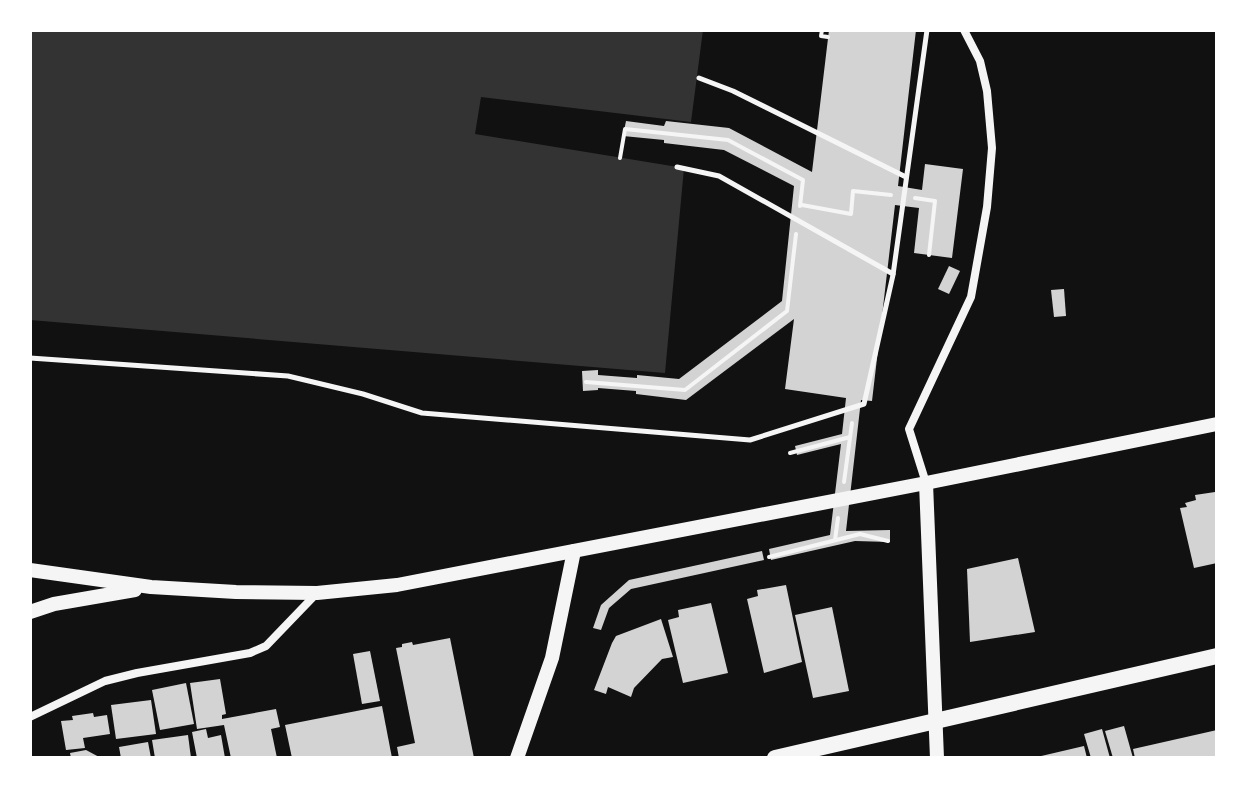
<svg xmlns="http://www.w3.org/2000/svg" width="1247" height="788" font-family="Poppins,sans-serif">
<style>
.water{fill:#333}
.building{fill:#d3d3d3}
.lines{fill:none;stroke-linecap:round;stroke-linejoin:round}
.path{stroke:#f5f5f5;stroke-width:4}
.service{stroke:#f5f5f5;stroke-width:5}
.minor{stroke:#f5f5f5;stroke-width:8}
.tertiary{stroke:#f5f5f5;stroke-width:14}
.secondary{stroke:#f5f5f5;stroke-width:16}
</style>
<rect width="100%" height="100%" fill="#111"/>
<!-- water -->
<polygon class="water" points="30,30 703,30 691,122 481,97 475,134 684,168 665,373 30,320"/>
<!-- building -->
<g class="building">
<polygon points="829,30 916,30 898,186 922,190 925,164 963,169 952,258 914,253 919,208 895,205 872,401 861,400 846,531 890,530 890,542 855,541 771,560 769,549 830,535 841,444 797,455 795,446 842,434 846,398 785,389 794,319 686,400 636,394 636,391 598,388 598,390 583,391 582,371 598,370 598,375 637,378 637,375 679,379 782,301 794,186 724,150 664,143 664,140 623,136 626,121 664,126 666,121 729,128 812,172"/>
<polygon points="949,266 960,271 949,294 938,289"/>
<polygon points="1064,289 1066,316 1054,317 1051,290"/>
<polygon points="1215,492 1217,498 1217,563 1194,568 1180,508 1187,507 1185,503 1196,500 1195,495"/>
<polygon points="762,551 764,560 631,589 609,608 601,630 593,628 601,605 629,580"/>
<polygon points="1018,558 1035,632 970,642 967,569"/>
<polygon points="786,585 802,662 764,673 747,599 758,596 757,590"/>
<polygon points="711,603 728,673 683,683 668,620 679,617 678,610"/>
<polygon points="832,607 849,691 813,698 795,615"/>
<polygon points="661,619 673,657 662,659 634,688 631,697 608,687 606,694 594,690 612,643 616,636"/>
<polygon points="450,638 474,758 399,758 397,747 415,743 396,648 402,647 402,644 412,642 413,645"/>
<polygon points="370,651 380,701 362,704 353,654"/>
<polygon points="220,679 226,714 222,715 222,719 276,709 280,727 271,729 277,758 231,758 224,725 197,729 190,683"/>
<polygon points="186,683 194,724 160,730 152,690"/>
<polygon points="151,700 156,734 116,739 111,705"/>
<polygon points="382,706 392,758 292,758 285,725"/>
<polygon points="93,713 94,717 107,715 110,734 83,738 85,748 66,750 61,721 73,720 72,716"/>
<polygon points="1124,726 1133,758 1113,758 1105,731"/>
<polygon points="206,729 208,738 221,735 225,758 197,758 192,732"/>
<polygon points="1102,729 1110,758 1091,758 1084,734"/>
<polygon points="1217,730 1217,758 1135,758 1133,749"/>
<polygon points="188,735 191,758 155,758 152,740"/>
<polygon points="148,742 151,758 121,758 119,747"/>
<polygon points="1084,746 1087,758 1037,758 1037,757"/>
<polygon points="86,750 101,758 71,758 70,753"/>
</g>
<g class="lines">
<!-- path -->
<g class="path">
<polyline points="822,30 821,36 828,37"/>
<polyline points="620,158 625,129 728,140 803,180 800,206"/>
<polyline points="915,198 935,201 929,255"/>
<polyline points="802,205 851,214 853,191 891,195"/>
<polyline points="586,382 685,390 787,311 796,234"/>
<polyline points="790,453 850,437"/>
<polyline points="844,482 852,423"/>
<polyline points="835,540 838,518"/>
<polyline points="769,557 860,534 888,541"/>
</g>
<!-- service -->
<g class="service">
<polyline points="699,78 733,91 906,177"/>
<polyline points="677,167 719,176 893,274"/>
<polyline points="30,358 288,376 363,394 422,413 750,440 864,404 893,275 927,30"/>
</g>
<!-- minor -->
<g class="minor">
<polyline points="926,483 909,429 971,297 987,207 992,148 987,91 980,61 964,30"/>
<polyline points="30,717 105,681 137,673 250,653 266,646 317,593"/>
</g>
<!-- tertiary -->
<g class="tertiary">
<polyline points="926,483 937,758"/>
<polyline points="30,570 151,587 236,592 317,593 397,585 926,483 1217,424"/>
<polyline points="30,612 54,604 135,590"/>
<polyline points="517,758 552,658 574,551"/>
</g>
<!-- secondary -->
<polyline class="secondary" points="775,758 1217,656"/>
</g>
<!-- border -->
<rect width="1247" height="788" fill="none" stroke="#ffffff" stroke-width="64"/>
</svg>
